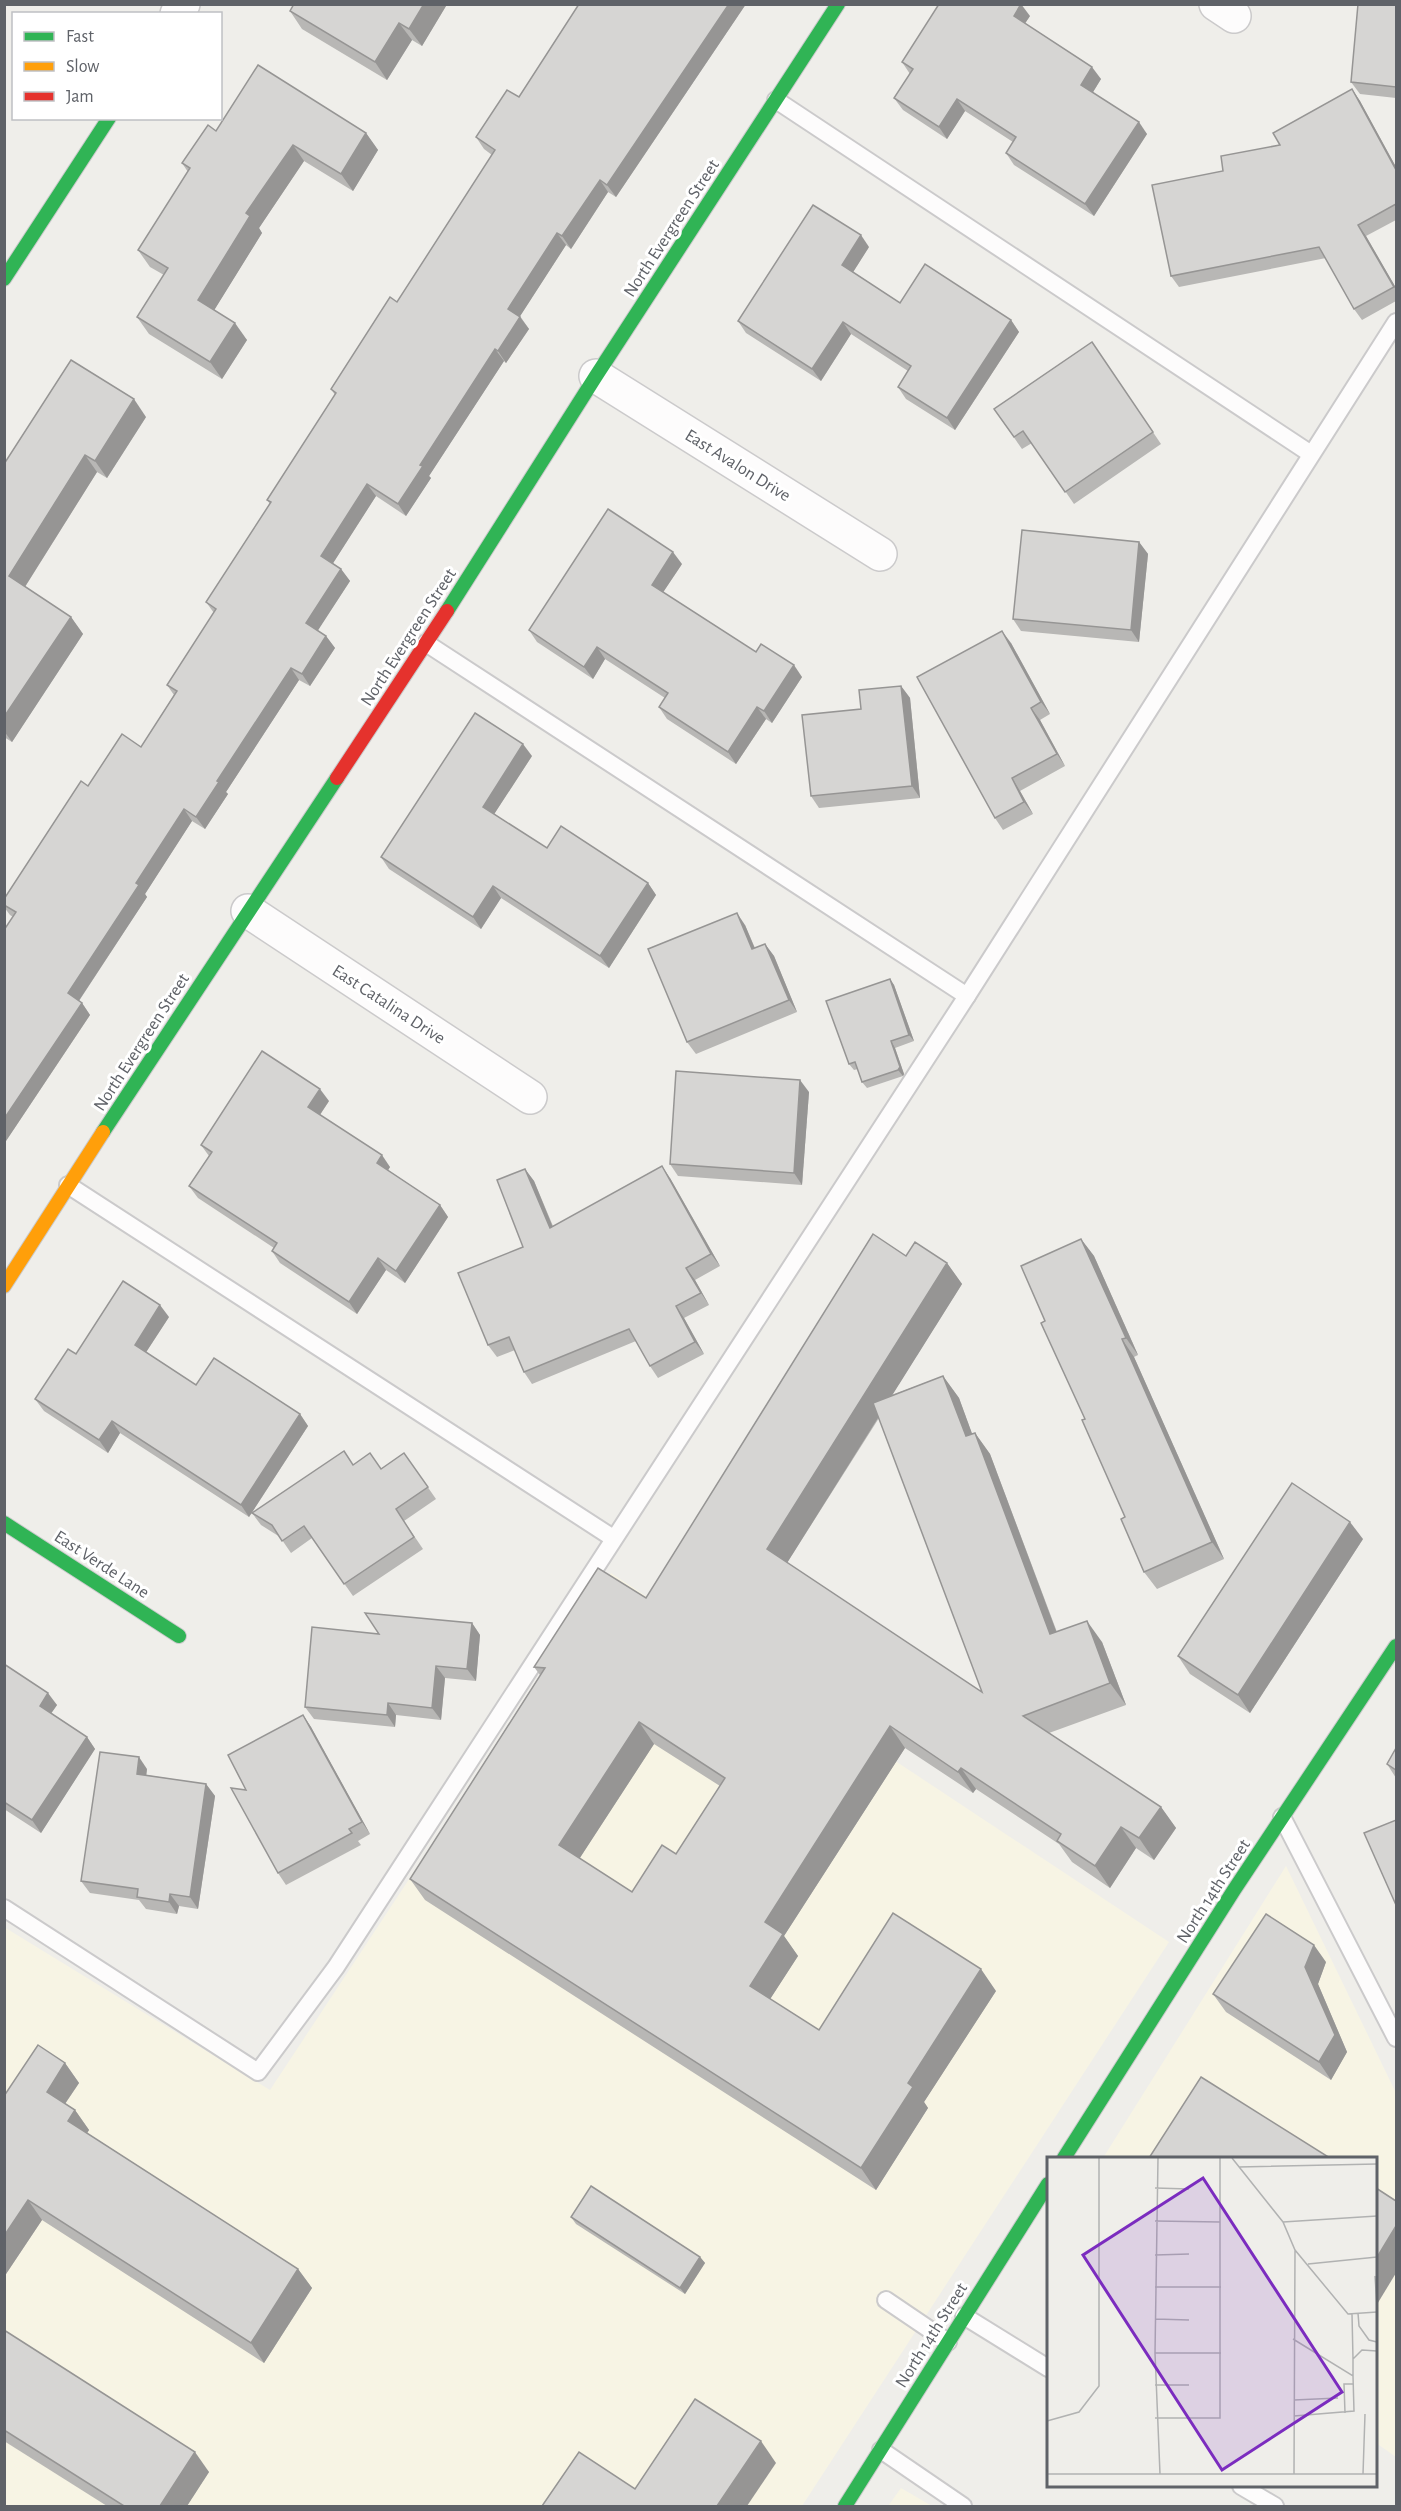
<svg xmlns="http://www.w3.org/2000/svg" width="1401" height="2511" font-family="'Alegreya Sans',sans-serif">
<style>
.commercial{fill:#f7f4e4}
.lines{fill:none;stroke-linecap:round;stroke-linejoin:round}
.lane-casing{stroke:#cbcacb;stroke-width:20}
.street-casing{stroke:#cbcacb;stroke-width:36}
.fast-casing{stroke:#cacacb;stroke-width:16}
.slow-casing{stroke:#cacacb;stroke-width:16}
.jam-casing{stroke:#cacacb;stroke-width:16}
.lane{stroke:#fdfcfc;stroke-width:16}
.street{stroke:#fdfcfc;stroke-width:33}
.fast{stroke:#30b455;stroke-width:14}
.slow{stroke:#ff9f0a;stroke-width:14}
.jam{stroke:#e5322d;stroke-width:14}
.wall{fill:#b8b7b5;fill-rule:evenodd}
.shaded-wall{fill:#969594}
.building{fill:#d6d5d3;stroke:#969594;stroke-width:1.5;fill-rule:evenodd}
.labels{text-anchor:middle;stroke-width:6;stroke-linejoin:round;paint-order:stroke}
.street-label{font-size:18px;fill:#5f6268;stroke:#fff}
.inset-road{fill:none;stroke:#b1b2b2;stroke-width:1.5}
.view{fill:#7b2cbf;fill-opacity:0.15;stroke:#7b2cbf;stroke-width:3}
.inset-edge{fill:none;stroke:#5f6268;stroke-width:3}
</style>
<rect width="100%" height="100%" fill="#efeeea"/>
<!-- commercial -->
<g class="commercial">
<polygon points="611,1573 1169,1942 802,2506 6,2506 4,1927 270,2090"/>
<polygon points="1286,1866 1396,2093 1396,2457 1376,2443 1376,2158 1103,2158"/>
<polygon points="901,2488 932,2506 888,2506"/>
</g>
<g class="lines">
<!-- lane casing -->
<g class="lane-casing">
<g id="lane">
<polyline points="776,100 1311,454"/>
<polyline points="426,643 967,996"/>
<polyline points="68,1185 613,1538"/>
<polyline points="1282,1817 1396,2038"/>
<polyline points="4,1908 258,2072 336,1967 967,996 1396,322"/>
<polyline points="886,2300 948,2342"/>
<polyline points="964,2316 1048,2368"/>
<polyline points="881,2450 963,2506"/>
<polyline points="1241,2486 1275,2506"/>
</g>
</g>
<!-- street casing -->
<g class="street-casing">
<g id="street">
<polyline points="1216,4 1234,16"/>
<polyline points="177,14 183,4"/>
<polyline points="596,376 880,554"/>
<polyline points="248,911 530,1097"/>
</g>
</g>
<!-- fast casing -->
<g class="fast-casing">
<g id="fast">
<polyline points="4,279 109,118"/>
<polyline points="447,611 596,376 838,4"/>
<polyline points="103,1132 337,778"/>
<polyline points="4,1523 179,1636"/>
<polyline points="1064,2158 1234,1890 1396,1646"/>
<polyline points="845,2506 1048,2184"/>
</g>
</g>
<!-- slow casing -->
<g class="slow-casing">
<polyline id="slow" points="4,1286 103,1132"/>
</g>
<!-- jam casing -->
<g class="jam-casing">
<polyline id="jam" points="337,778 447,611"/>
</g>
<!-- lane -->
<use href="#lane" class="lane"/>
<!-- street -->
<use href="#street" class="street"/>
<!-- fast -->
<use href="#fast" class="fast"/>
<!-- slow -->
<use href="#slow" class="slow"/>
<!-- jam -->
<use href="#jam" class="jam"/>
</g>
<!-- wall -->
<g class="wall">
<polygon points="579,4 746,4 616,197 608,192 571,249 566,245 520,316 529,329 506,363 504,361 429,476 431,478 406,516 376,496 333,563 341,569 350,581 317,631 326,636 335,648 310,686 299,680 226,792 228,794 205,829 192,821 145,894 147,897 79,1001 82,1003 90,1015 4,1144 4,930 13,917 10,915 4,907 4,899 81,781 88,786 122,734 141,747 174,695 167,685 214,613 206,602 270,504 267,500 335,395 331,389 390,297 397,302 492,155 484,149 476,137 507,90 519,97"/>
<polygon points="1396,4 1396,98 1360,94 1351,82"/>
<polygon points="446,6 422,46 412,40 387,80 302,29 290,11"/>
<polygon points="1030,16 1025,23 1101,79 1093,92 1147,134 1094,216 1014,165 1006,153 1013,142 965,111 947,139 903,110 894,98 910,74 902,62"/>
<polygon points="1352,89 1360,101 1396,167 1396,220 1366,236 1396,288 1396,301 1362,320 1354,309 1326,258 1179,287 1171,276 1280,145"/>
<polygon points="216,131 366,133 378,150 353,191 304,161 259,228 262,233 214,310 247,340 222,379 149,334 137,317 164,275 150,267 138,250 188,172 182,163"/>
<polygon points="869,247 853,272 900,303 1011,320 1019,332 955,430 906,399 898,387 908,371 851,334 821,381 746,333 738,321"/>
<polygon points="1092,342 1161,444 1074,504 1032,443 1022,449 994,409"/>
<polygon points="146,417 107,478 97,472 25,587 71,617 83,634 12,742 4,737 4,464"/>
<polygon points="1139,542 1148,554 1139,642 1021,631 1013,619"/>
<polygon points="682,564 663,592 756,652 802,677 772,723 766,719 736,764 667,719 659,707 665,698 605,659 593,679 537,642 529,630"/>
<polygon points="1011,643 1050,714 1040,720 1065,766 1020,791 1033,814 1003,830 995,818"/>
<polygon points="901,686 910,698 920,798 819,808 811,796"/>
<polygon points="532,756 494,814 547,848 648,883 656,895 609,968 501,898 481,929 389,869 381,857"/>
<polygon points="745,925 755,948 765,944 774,956 797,1012 696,1054 687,1042"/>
<polygon points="890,979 894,985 914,1041 895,1048 904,1074 903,1076 867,1088 862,1082 858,1069 854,1070 849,1064"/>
<polygon points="809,1092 802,1185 678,1176 670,1164"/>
<polygon points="329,1101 320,1115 390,1167 388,1170 440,1205 448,1217 405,1283 386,1270 357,1314 280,1263 272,1251 274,1248 198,1198 189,1186 209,1156 201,1145"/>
<polygon points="525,1169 534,1181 553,1226 670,1178 720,1266 695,1280 709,1305 684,1318 704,1354 658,1378 650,1366 636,1341 532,1384 524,1372 515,1350 497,1357 488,1345 523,1247"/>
<polygon points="1081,1239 1094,1256 1138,1355 1134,1357 1224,1559 1157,1589 1144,1572 1125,1517 1085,1419"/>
<path d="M906,1256l41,7 15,21 -70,111 51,-19 16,22 13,36 3,-1 15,21 67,178 45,10 24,63 -77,28 112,74 15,21 -22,32 -18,-12 -26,40 -38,-26 -13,-18 -83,-55 -3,4 -68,-45 -121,188 14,20 -28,43 49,31 177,-39 -72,111 4,6 -52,82 -451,-290 -15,-21 130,-204 -6,-8 112,-69zM879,1418l103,274 -195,-129zM654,1744l66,42 -44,68 -44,38 -53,-33z"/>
<polygon points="169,1317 146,1352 196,1385 300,1414 308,1426 249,1517 120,1433 108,1453 44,1411 35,1399 76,1354"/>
<polygon points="404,1453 436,1499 404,1521 423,1549 353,1596 312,1538 291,1553 280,1537 261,1525 252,1513 353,1465 381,1469"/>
<polygon points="1363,1539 1250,1713 1190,1674 1178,1656"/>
<polygon points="472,1623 480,1635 476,1681 445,1678 441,1720 396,1715 395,1727 314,1719 305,1707 379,1634"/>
<polygon points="4,1664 57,1705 51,1713 87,1737 95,1749 41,1833 4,1809"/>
<polygon points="303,1715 311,1727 370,1834 358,1841 361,1845 286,1885 278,1873 246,1790"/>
<polygon points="1396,1748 1396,1778 1387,1764"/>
<polygon points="147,1769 146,1775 206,1784 215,1796 198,1909 179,1906 177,1914 146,1909 139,1900 90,1893 81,1881"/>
<polygon points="1326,1962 1318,1984 1347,2052 1331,2080 1226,2012 1213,1994"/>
<polygon points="65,2063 79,2083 65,2104 75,2110 89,2130 87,2133 298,2269 312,2288 264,2363 42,2220 4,2277 4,2096"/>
<polygon points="571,2217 700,2257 705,2263 685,2294 576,2224"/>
<polygon points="4,2330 209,2472 187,2506 107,2506 4,2441"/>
</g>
<!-- shaded-wall -->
<g class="shaded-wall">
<polygon points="424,4 445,4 446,6 422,46 409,29"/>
<polygon points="729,4 746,4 616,197 607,185"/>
<polygon points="1021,4 1030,16 1022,28 1014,16"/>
<polygon points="399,23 412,40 387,80 375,62"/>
<polygon points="1092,67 1101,79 1090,97 1081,85"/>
<polygon points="1352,89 1360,101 1396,167 1396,170"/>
<polygon points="957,99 965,111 947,139 939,127"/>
<polygon points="1139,122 1147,134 1094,216 1085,204"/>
<polygon points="366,133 378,150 353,191 341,174"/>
<polygon points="293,145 304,161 259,228 262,233 210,317 198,300 246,213"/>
<polygon points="600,180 608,192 571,249 562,236"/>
<polygon points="1358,225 1366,236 1396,288 1396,290"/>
<polygon points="557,233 566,245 517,321 508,309"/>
<polygon points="861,235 869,247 850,277 842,265"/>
<polygon points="520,317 529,329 506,363 498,351"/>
<polygon points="1011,320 1019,332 955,430 947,418"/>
<polygon points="843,322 851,334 821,381 812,369"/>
<polygon points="235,323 247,340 222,379 210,362"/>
<polygon points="495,349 504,361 429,476 431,478 406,516 398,504 420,465"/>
<polygon points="134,399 146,417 107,478 95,461"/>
<polygon points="85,455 97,472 21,593 9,576"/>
<polygon points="367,484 376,496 330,568 321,556"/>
<polygon points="1139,542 1148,554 1139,642 1131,630"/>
<polygon points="673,552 682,564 660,597 652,585"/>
<polygon points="341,569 350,581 315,635 306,623"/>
<polygon points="71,617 83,634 12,742 4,731 4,717"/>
<polygon points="1002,631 1011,643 1050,714 1041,702"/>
<polygon points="326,636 335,648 310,686 302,674"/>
<polygon points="597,647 605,659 593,679 584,667"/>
<polygon points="794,665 802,677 772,723 764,711"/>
<polygon points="291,668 299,680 226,792 228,794 205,829 196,817 217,781"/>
<polygon points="901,686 910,698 920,798 912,786"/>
<polygon points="757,707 766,719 736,764 728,752"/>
<polygon points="1031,708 1040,720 1065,766 1057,754"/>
<polygon points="523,744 532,756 491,819 483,807"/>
<polygon points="1012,778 1020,791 1033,814 1024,802"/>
<polygon points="184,809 192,821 145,894 147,897 76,1005 68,993 136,883"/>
<polygon points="648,883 656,895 609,968 600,956"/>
<polygon points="493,886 501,898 481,929 473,917"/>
<polygon points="737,913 745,925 760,961 752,949"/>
<polygon points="765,944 774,956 797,1012 789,1000"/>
<polygon points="890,979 894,985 914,1041 909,1035"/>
<polygon points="82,1003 90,1015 4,1144 4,1119"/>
<polygon points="891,1041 895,1048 904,1074 903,1076 898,1070"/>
<polygon points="800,1080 809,1092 802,1185 794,1173"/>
<polygon points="320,1089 329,1101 317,1119 308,1107"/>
<polygon points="382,1155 390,1167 385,1175 377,1163"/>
<polygon points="662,1166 670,1178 720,1266 711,1254"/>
<polygon points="525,1169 534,1181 558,1240 550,1228"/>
<polygon points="440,1205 448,1217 405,1283 396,1271"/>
<polygon points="1081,1239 1094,1256 1138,1355 1126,1338"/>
<polygon points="378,1258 386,1270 357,1314 349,1302"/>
<polygon points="947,1263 962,1284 782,1571 767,1549"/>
<polygon points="686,1268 695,1280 709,1305 701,1293"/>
<polygon points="160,1305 169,1317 143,1357 135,1345"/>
<polygon points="676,1306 684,1318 704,1354 695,1342"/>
<polygon points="1122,1339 1134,1357 1224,1559 1212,1542"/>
<polygon points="943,1376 959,1398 981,1458 966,1436"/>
<polygon points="300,1414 308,1426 249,1517 241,1505"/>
<polygon points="112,1421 120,1433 108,1453 99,1440"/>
<polygon points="975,1433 990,1454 1065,1655 1050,1634"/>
<polygon points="1350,1522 1363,1539 1250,1713 1238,1695"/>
<polygon points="1087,1621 1102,1642 1126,1705 1110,1683"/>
<polygon points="472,1623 480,1635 476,1681 467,1669"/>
<polygon points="436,1666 445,1678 441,1720 432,1708"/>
<polygon points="48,1693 57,1705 48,1718 40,1706"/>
<polygon points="388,1703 396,1715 395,1727 387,1715"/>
<polygon points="303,1715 311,1727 370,1834 362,1822"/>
<polygon points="639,1722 654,1744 574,1867 559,1845"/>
<polygon points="890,1726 905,1748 784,1936 798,1956 765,2007 750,1986 765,1922"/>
<polygon points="87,1737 95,1749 41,1833 32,1820"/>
<polygon points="139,1757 147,1769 145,1786 137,1774"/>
<polygon points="961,1768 976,1789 973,1793 958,1772"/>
<polygon points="206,1784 215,1796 198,1909 190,1897"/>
<polygon points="1161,1807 1176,1828 1154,1860 1139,1838"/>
<polygon points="1121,1827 1136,1848 1110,1888 1095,1866"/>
<polygon points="170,1894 179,1906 177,1914 169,1902"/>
<polygon points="1314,1945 1326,1962 1318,1984 1347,2052 1331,2080 1319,2062 1305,1967"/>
<polygon points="981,1969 996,1991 924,2102 928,2108 876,2190 861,2168 908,2083"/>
<polygon points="65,2063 79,2083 60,2111 47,2092"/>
<polygon points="75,2110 89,2130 82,2141 68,2121"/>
<polygon points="28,2200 42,2220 4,2277 4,2236"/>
<polygon points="1396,2226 1396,2273 1376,2306 1376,2259"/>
<polygon points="700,2257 705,2263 685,2294 680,2288"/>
<polygon points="298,2269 312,2288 264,2363 251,2343"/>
<polygon points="761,2441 776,2463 747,2506 717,2506"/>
<polygon points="195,2452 209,2472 187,2506 160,2506"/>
</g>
<!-- building -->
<g class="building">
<polygon points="294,4 424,4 409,29 399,23 375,62 290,11"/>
<polygon points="579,4 729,4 607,185 600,180 562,236 557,233 508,309 520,317 498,351 495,349 420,465 423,466 398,504 367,484 321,556 341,569 306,623 326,636 302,674 291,668 217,781 219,782 196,817 184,809 136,883 139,885 68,993 82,1003 4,1119 4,930 16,912 4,905 4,899 81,781 88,786 122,734 141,747 177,691 167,685 216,609 206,602 271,502 267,500 336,393 331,389 390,297 397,302 495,150 476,137 507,90 519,97"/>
<polygon points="939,4 1021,4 1014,16 1092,67 1081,85 1139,122 1085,204 1006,153 1016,137 957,99 939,127 894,98 913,69 902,62"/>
<polygon points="1358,4 1396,4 1396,87 1351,82"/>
<polygon points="258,65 366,133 341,174 293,145 246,213 250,216 198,300 235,323 210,362 137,317 168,268 138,250 190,168 182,163 208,125 216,131"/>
<polygon points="1352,89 1396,170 1396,204 1358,225 1394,287 1354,309 1319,247 1171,276 1152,185 1223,171 1221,156 1280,145 1273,133"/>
<polygon points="813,205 861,235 842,265 900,303 925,264 1011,320 947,418 898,387 911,366 843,322 812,369 738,321"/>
<polygon points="1092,342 1153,432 1065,492 1023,431 1014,437 994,409"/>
<polygon points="71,360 134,399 95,461 85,455 9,576 71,617 4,717 4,464"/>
<polygon points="608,509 673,552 652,585 756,652 761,644 794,665 764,711 757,707 728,752 659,707 668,693 597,647 584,667 529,630"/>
<polygon points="1022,530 1139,542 1131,630 1013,619"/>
<polygon points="1002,631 1041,702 1031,708 1057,754 1012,778 1024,802 995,818 917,677"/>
<polygon points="901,686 912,786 811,796 802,715 861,709 859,690"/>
<polygon points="475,713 523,744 483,807 547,848 561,826 648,883 600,956 493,886 473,917 381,857"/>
<polygon points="737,913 752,949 765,944 789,1000 687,1042 648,949"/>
<polygon points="890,979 909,1035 891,1041 900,1067 898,1070 862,1082 855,1062 849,1064 826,1001"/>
<polygon points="262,1051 320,1089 308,1107 382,1155 377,1163 440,1205 396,1271 378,1258 349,1302 272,1251 277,1243 189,1186 212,1152 201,1145"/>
<polygon points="676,1071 800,1080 794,1173 670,1164"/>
<polygon points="662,1166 711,1254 686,1268 701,1293 676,1306 695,1342 650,1366 629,1329 524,1372 509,1337 488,1345 458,1273 523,1247 497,1180 525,1169 550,1228"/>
<path d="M873,1234l33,22 9,-14 32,21 -180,286 215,143 -109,-289 70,-27 23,60 9,-3 75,201 37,-13 23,62 -87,33 138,91 -22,31 -18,-11 -26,39 -38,-25 4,-7 -100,-66 -3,4 -68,-46 -125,196 18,12 -33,52 69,44 74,-117 88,56 -73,114 5,4 -52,81 -451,-289 135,-211 -11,-1 64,-99 48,30zM639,1722l86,56 -49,76 -14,-9 -30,47 -73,-47z"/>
<polygon points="1081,1239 1126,1338 1122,1339 1212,1542 1144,1572 1121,1519 1125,1517 1082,1420 1085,1419 1041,1323 1045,1321 1021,1266"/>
<polygon points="123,1281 160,1305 135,1345 196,1385 214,1358 300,1414 241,1505 112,1421 99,1440 35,1399 68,1349 76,1354"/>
<polygon points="344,1451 353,1465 370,1453 381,1469 404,1453 428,1487 396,1509 414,1537 344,1584 304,1526 282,1541 272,1525 252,1513"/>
<polygon points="1292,1483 1350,1522 1238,1695 1178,1656"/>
<polygon points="365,1613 472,1623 467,1669 436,1666 432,1708 388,1703 387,1715 305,1707 312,1627 379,1634"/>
<polygon points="4,1664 48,1693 40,1706 87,1737 32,1820 4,1802"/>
<polygon points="303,1715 362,1822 349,1829 352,1833 278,1873 231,1788 246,1790 228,1755"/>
<polygon points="1396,1748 1396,1770 1387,1764"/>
<polygon points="100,1752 139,1757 137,1774 206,1784 190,1897 170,1894 169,1902 137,1897 138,1889 81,1881"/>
<polygon points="1396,1820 1396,1905 1364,1833"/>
<polygon points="1266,1914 1314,1945 1305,1967 1335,2035 1319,2062 1213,1994"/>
<polygon points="38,2045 65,2063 47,2092 75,2110 68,2121 298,2269 251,2343 28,2200 4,2236 4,2096"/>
<polygon points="1201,2077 1330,2158 1149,2158"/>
<polygon points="591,2186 700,2257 680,2288 571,2217"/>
<polygon points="1376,2188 1396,2201 1396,2226 1376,2259"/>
<polygon points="4,2330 195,2452 160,2506 124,2506 4,2430"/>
<polygon points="695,2399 761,2441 717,2506 542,2506 579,2452 635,2489"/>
</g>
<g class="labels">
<!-- street labels -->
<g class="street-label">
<text transform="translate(671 228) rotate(-57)" y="6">North Evergreen Street</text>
<text transform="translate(738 465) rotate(32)" y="6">East Avalon Drive</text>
<text transform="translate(408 637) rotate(-57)" y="6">North Evergreen Street</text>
<text transform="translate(389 1004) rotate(33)" y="6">East Catalina Drive</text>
<text transform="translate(141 1042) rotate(-57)" y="6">North Evergreen Street</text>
<text transform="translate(102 1564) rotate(33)" y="6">East Verde Lane</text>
<text transform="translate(1213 1891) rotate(-57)" y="6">North 14th Street</text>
<text transform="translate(931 2335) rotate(-58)" y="6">North 14th Street</text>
</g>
</g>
<!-- overview -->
<g transform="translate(1047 2157)">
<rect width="330" height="330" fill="#efeeea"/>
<path class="inset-road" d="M111,1l-3,195 5,121M185,1l51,64 12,28 53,64 29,-2M192,10l138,-3M108,31l34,1M108,64l65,1M236,65l94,-6M108,98l34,-1M261,107l69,-7M328,119l2,30M108,130h66M311,156l1,13 10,14 8,2M305,157l1,45M108,162l34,1M246,182l60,37v-17l9,-9 15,1M108,196h66M108,228h34M247,243l44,-2M298,256l-1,-29h9M247,259l60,-5 -1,-35M108,261h65v-260M0,264l32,-9 20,-26v-228M0,317h330M247,317l1,-224M316,317l2,-60"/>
<path class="view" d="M156,21l139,214 -120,78 -139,-215z"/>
<rect width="330" height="330" class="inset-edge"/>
</g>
<!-- border -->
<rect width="1401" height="2511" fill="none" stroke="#5f6268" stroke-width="12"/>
<!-- legend -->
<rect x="12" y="12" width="210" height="108" fill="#ffffff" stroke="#bfc0c3" stroke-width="1.5"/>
<rect x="24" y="32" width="30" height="9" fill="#30b455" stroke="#bfc0c3" stroke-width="1.5"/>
<text x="66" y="42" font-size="18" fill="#5f6268">Fast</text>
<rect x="24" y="62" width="30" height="9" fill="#ff9f0a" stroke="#bfc0c3" stroke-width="1.5"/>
<text x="66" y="72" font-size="18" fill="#5f6268">Slow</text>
<rect x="24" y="92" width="30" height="9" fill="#e5322d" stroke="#bfc0c3" stroke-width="1.5"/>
<text x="66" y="102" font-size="18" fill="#5f6268">Jam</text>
</svg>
